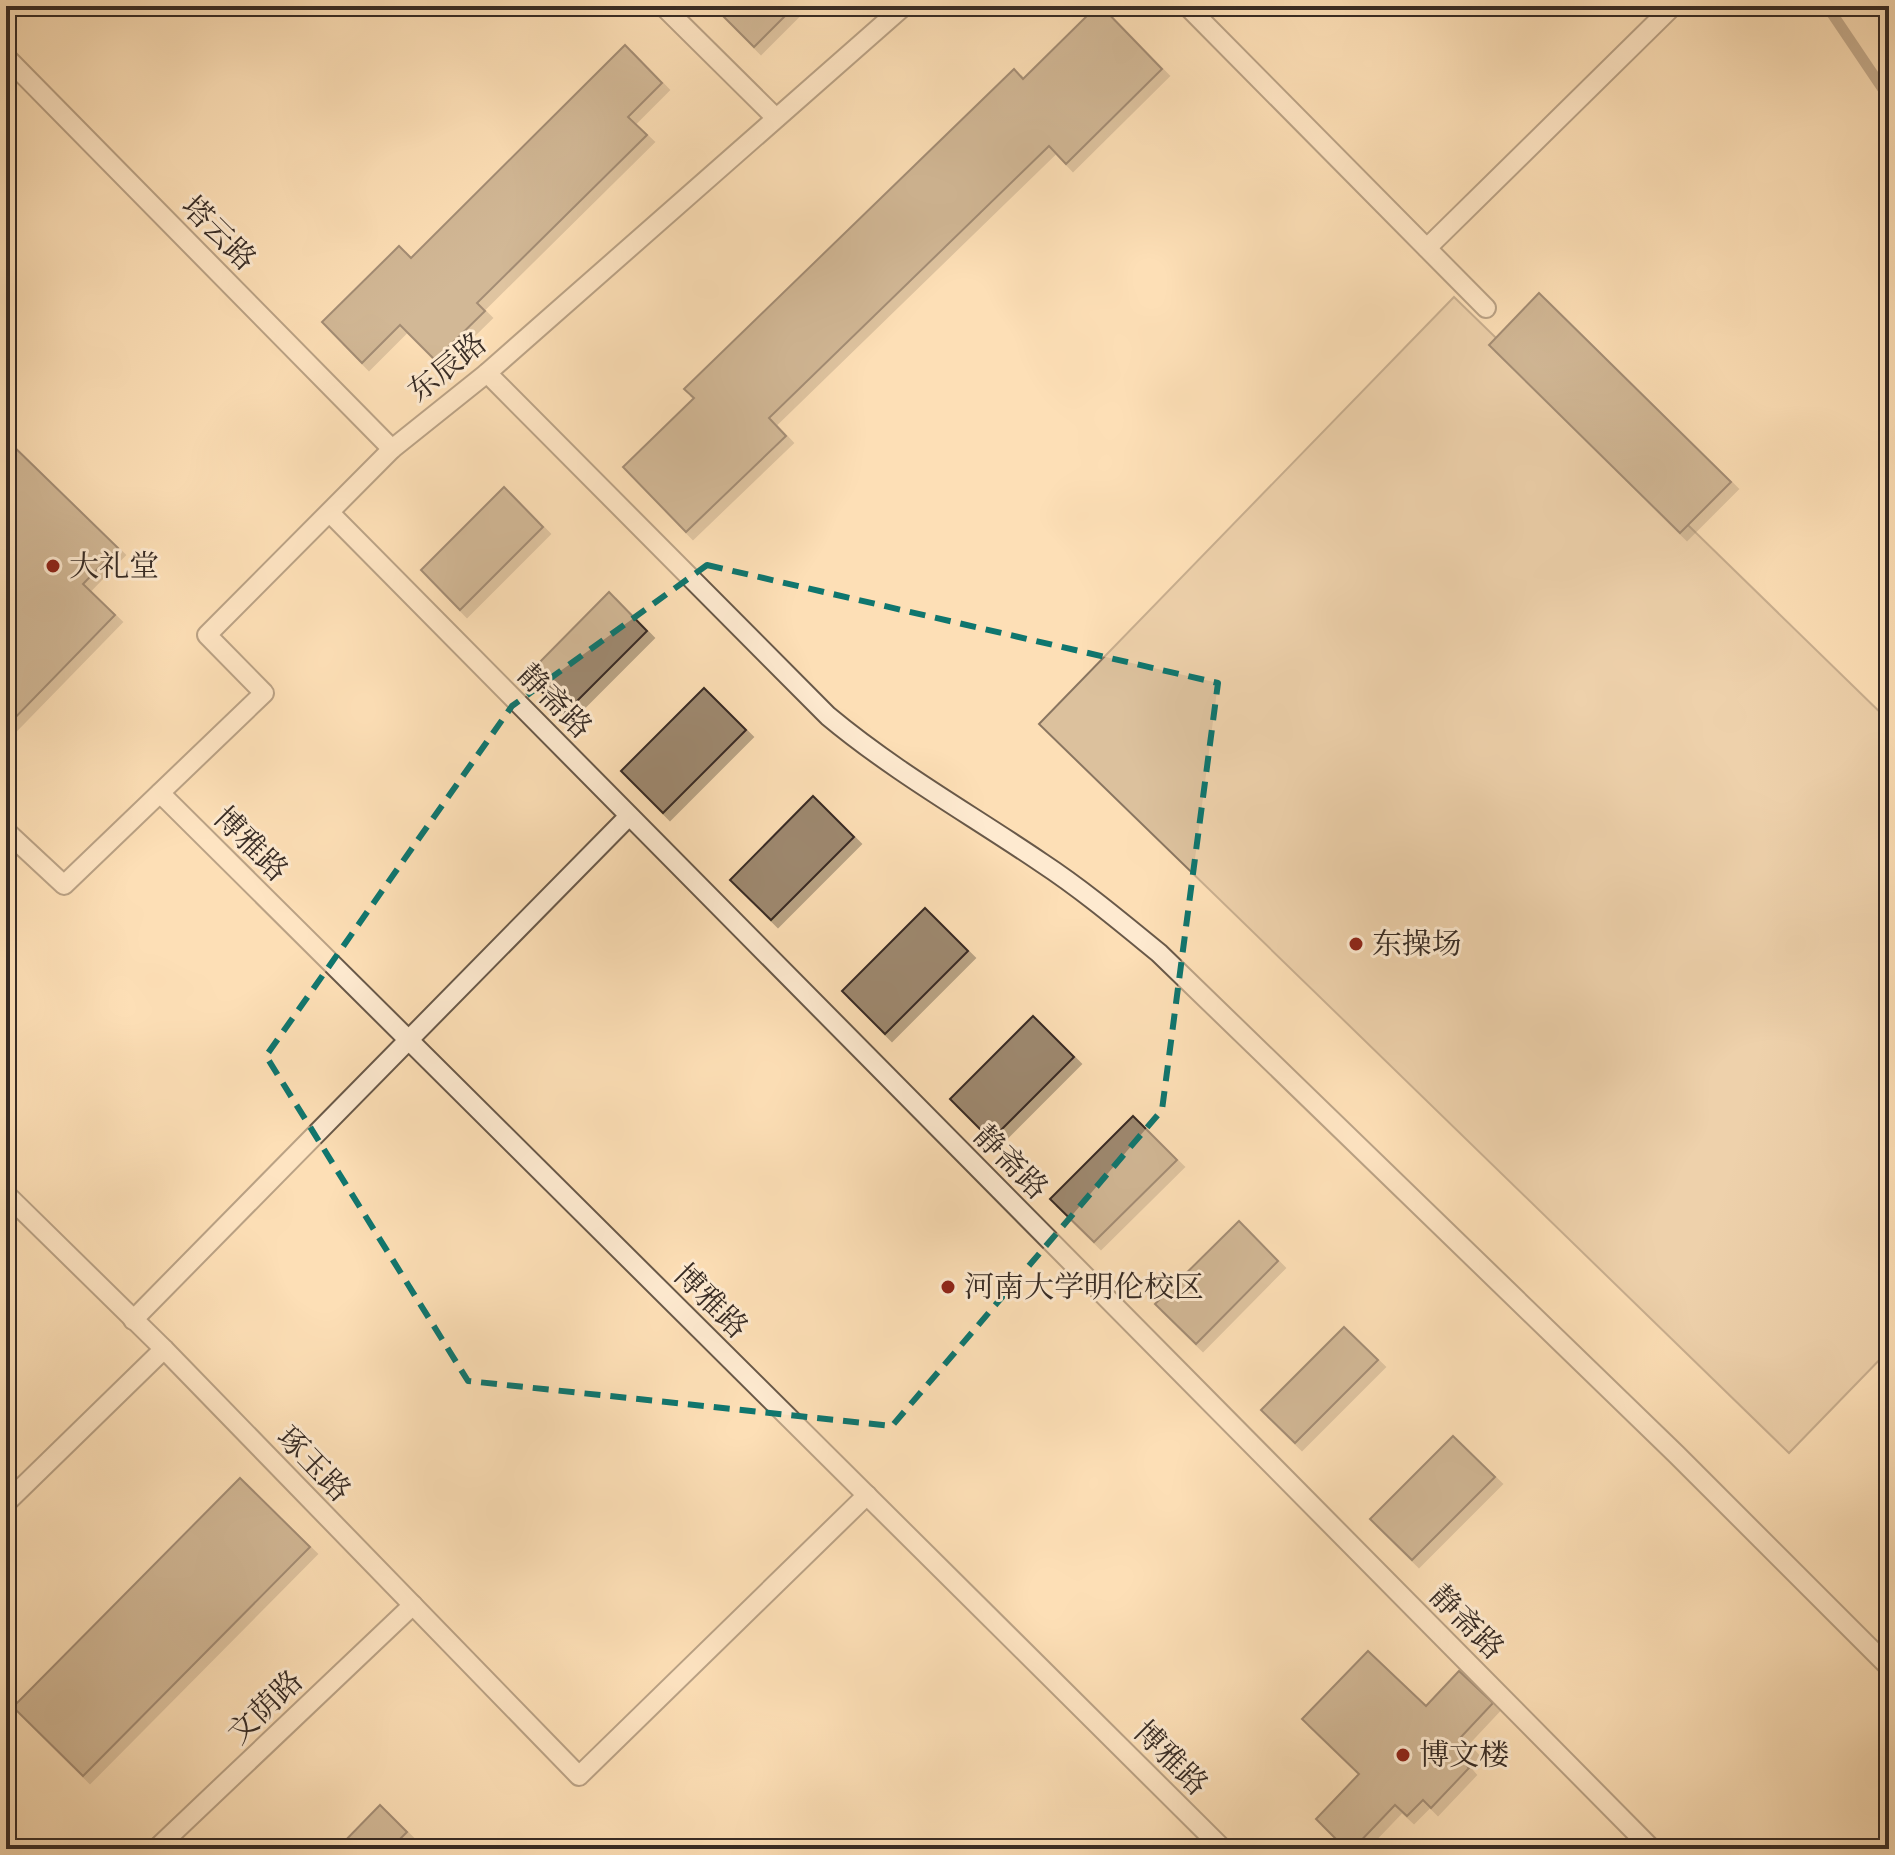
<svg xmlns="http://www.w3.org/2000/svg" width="1895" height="1855" font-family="'Gentium Book Plus','Noto Serif SC',serif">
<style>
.green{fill:#dcc19d;stroke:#8a7661;stroke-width:2}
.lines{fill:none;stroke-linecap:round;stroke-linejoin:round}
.stream{stroke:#86735f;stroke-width:11}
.building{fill:#9e8970;stroke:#382c25;stroke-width:2;filter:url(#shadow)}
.service-casing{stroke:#695949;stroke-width:22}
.service{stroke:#feead0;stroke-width:18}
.marked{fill:none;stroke:#0f766e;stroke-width:6;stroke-dasharray:16 10;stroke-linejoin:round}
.poi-dot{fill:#8f2418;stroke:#feead0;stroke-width:3}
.labels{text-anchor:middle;stroke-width:6;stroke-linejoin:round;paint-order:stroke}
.street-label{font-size:30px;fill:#382c25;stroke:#feead0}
.poi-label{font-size:30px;fill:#382c25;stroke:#feead0;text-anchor:start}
</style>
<defs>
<filter id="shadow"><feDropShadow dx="7" dy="7" stdDeviation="0" flood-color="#0004"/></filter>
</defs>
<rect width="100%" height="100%" fill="#fddfb6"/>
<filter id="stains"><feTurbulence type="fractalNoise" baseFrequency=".0025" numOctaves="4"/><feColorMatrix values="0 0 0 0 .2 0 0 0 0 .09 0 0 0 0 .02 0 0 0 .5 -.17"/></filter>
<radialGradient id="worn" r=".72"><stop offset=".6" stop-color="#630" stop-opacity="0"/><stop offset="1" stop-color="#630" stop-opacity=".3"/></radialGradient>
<!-- green -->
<polygon class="green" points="1454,297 1889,721 1889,1350 1789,1453 1039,724"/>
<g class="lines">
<!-- stream -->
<polyline class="stream" points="1827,6 1889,98"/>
</g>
<!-- building -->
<g class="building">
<polygon points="713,6 795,6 754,47"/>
<polygon points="1097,6 1101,6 1162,69 1066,164 1049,146 769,418 786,436 686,532 623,467 694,398 684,389 1014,69 1023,79"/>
<polygon points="625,45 662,83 628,117 647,135 477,303 485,311 435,360 400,325 362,363 322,322 399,246 411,258"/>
<polygon points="1539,293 1731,482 1680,533 1489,345"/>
<polygon points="6,439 118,548 83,584 115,615 8,725 6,722"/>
<polygon points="504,487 543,527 460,610 421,570"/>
<polygon points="609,592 647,631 564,714 526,676"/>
<polygon points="704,688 746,730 663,813 621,771"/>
<polygon points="813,796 854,837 771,920 730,880"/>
<polygon points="925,908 968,951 885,1034 842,991"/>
<polygon points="1033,1016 1074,1057 991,1140 950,1099"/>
<polygon points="1133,1116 1177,1160 1094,1242 1050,1199"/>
<polygon points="1239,1221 1278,1261 1196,1344 1155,1304"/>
<polygon points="1344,1327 1378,1360 1295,1443 1261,1410"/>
<polygon points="1453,1436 1495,1477 1412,1560 1370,1519"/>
<polygon points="240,1478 310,1547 83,1776 13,1707"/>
<polygon points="1368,1651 1426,1706 1459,1671 1493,1703 1461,1737 1472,1749 1462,1760 1469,1768 1431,1808 1423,1800 1407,1816 1395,1805 1353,1849 1346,1849 1316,1819 1359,1774 1302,1719"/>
<polygon points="380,1805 407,1832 390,1849 337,1849"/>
</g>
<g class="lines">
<!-- service casing -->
<g class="service-casing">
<g id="service">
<polyline points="663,6 776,118"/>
<polyline points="1187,6 1486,308"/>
<polyline points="6,57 392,449"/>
<polyline points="1427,248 1673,6"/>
<path d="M487,373l341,343c67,56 142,98 214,147 41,27 79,59 117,90l517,501 213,213"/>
<polyline points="330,513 1652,1849"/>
<polyline points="160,793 1223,1849"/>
<polyline points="6,831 64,885 264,693 207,635 392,449 487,373 904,6"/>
<polyline points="6,1194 164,1349 579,1776 867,1495"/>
<polyline points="133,1320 629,816"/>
<polyline points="6,1503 164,1349"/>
<polyline points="156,1849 413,1605"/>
</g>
</g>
<!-- service -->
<use href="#service" class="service"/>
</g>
<!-- marked area -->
<path d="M0 0H1895V1855H0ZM707,565l511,118 -56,427 -270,316 -424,-45 -202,-325 246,-350z" fill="#fddfb6" fill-opacity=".55" fill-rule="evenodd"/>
<path class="marked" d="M707,565l511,118 -56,427 -270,316 -424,-45 -202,-325 246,-350z"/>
<!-- markers -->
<g class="poi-dot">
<circle cx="53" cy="566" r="8"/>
<circle cx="1356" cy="944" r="8"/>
<circle cx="948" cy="1287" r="8"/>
<circle cx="1403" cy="1755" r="8"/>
</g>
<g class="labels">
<!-- street labels -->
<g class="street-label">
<text transform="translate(219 233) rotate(45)" y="10">塔云路</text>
<text transform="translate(447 367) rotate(-39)" y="10">东辰路</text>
<text transform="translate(555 701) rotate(45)" y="10">静斋路</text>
<text transform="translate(251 844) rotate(45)" y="10">博雅路</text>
<text transform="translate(1011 1162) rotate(45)" y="10">静斋路</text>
<text transform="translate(711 1301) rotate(45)" y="10">博雅路</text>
<text transform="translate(314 1464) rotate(46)" y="10">琢玉路</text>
<text transform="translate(1467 1622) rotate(45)" y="10">静斋路</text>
<text transform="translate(265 1707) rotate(-44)" y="10">文荫路</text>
<text transform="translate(1171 1758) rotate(45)" y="10">博雅路</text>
</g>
<!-- poi labels -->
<g class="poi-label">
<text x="69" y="576">大礼堂</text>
<text x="1372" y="954">东操场</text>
<text x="964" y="1297">河南大学明伦校区</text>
<text x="1419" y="1765">博文楼</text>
</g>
</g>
<!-- margin -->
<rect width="1895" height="1855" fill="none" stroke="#fddfb6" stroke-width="32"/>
<rect x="8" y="8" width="1879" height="1839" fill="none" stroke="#382c25" stroke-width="4"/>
<rect x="16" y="16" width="1863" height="1823" fill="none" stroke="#382c25" stroke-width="2"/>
<rect width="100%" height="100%" filter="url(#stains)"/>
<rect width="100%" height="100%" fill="url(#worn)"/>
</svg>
